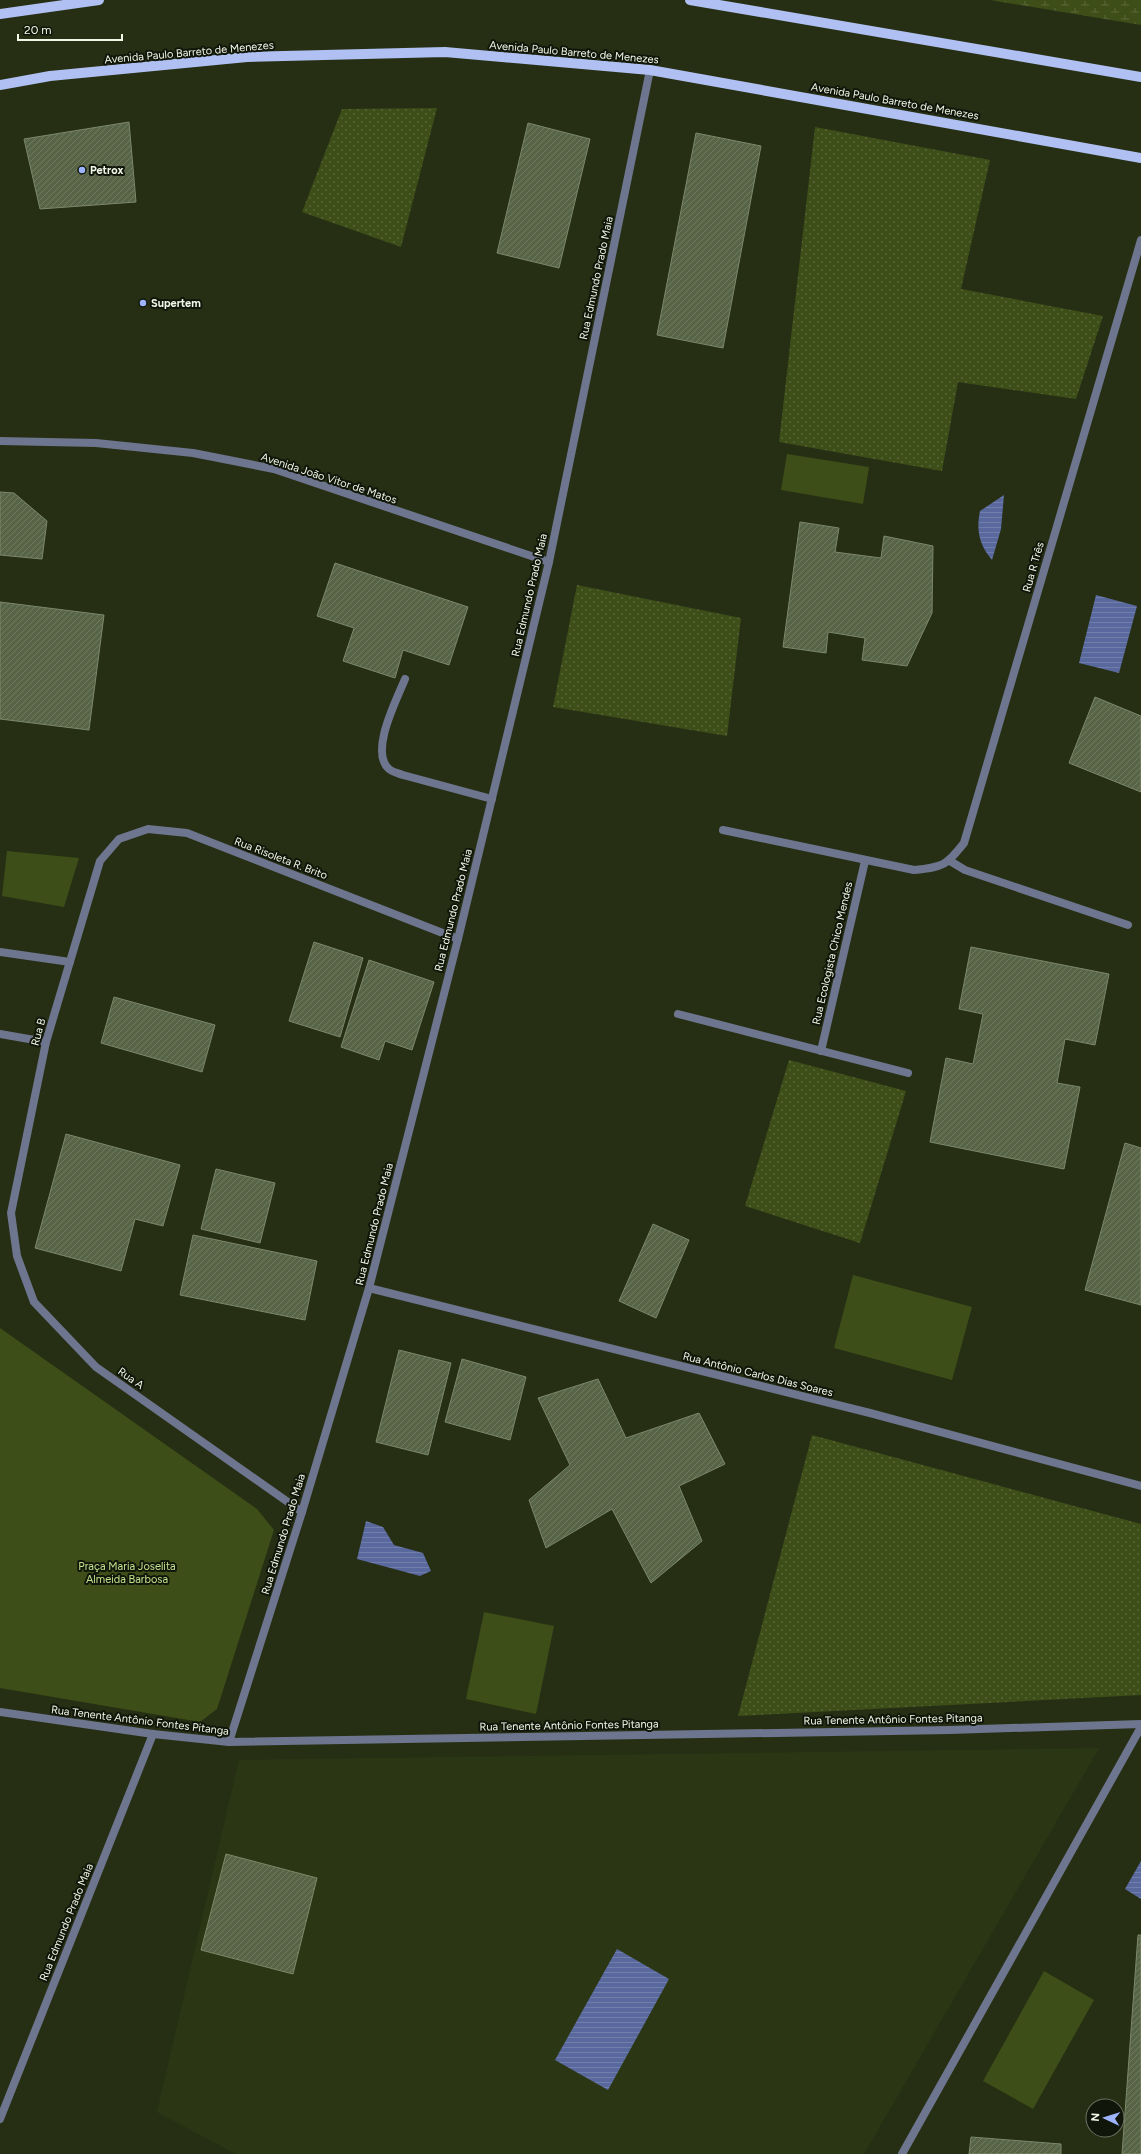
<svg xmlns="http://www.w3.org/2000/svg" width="1141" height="2154" font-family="Figtree,sans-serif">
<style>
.built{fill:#2b3714}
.grass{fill:url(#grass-dots)}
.wetland{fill:url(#wetland-marsh)}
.park{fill:#3d4e18}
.water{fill:url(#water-rules)}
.building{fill:url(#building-hatch);stroke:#7c8869}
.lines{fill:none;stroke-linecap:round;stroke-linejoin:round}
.service{stroke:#6e758e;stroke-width:8}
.minor{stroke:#6e758e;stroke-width:8}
.primary{stroke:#b0c0f2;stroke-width:10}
.poi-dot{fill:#9eb4fd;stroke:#11160a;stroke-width:1.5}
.labels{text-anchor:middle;stroke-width:4;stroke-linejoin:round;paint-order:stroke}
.street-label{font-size:11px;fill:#f1f8e7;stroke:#11160a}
.poi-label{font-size:11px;font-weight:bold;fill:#f1f8e7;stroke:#11160a;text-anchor:start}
.park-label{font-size:11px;fill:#c1e08b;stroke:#11160a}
</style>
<defs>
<pattern id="grass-dots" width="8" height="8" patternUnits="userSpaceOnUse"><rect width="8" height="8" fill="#3d4e18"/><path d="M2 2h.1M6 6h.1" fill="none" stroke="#5a683a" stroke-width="1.8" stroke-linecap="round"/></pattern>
<pattern id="wetland-marsh" width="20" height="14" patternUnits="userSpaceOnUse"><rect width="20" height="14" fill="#3d4e18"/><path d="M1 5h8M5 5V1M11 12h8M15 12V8" fill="none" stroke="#5a683a"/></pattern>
<pattern id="water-rules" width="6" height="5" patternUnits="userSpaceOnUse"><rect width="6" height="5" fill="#59689d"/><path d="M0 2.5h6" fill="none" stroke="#717eab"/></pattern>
<pattern id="building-hatch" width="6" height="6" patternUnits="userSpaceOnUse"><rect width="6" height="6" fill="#586446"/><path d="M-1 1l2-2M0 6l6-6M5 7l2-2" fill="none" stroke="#707b61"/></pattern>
</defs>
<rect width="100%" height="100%" fill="#262f14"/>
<!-- built -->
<polygon class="built" points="1099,1748 864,2154 236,2154 157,2112 239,1760"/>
<!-- grass -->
<g class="grass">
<polygon points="437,108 401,247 302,212 342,109"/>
<polygon points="815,127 990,160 961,289 1103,316 1076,399 958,382 942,471 779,442"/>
<polygon points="577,585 741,618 727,736 553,707"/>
<polygon points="789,1060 906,1091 860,1243 745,1206"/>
<polygon points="812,1435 1141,1524 1141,1695 738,1716"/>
</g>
<!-- wetland -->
<polygon class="wetland" points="990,0 1141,0 1141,25"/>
<!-- park -->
<g class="park">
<polygon points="787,454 869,467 863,504 781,490"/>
<polygon points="7,851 79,858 64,907 2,896"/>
<polygon points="853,1275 972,1307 952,1380 834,1348"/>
<polygon points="0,1328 257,1509 274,1530 217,1709 200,1722 0,1688"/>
<polygon points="484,1612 554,1626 536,1714 466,1699"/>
<polygon points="1044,1971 1094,2000 1033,2109 983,2081"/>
</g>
<!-- water -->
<g class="water">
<path d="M1004,495l-3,34 -9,31c-13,-15 -16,-30 -12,-49z"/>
<polygon points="1096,595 1137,606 1119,673 1079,663"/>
<polygon points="366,1521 383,1527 394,1545 423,1553 431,1571 420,1576 357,1559"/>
<polygon points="1141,1861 1141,1899 1125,1889"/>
<polygon points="617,1949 669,1979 608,2090 555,2060"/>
</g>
<!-- building -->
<g class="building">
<polygon points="129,122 136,202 40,209 24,139"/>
<polygon points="528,123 590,139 559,268 497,253"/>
<polygon points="696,133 761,146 723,348 657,335"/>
<polygon points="0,492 14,493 47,521 42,559 0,555"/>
<polygon points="800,522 839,528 835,552 881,558 884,536 933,546 932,613 907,666 862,660 865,638 828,632 826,653 783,647"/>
<polygon points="335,563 468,607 449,665 403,650 395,678 343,661 354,628 317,616"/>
<polygon points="0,602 104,615 89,730 0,719"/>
<polygon points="1095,697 1141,716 1141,792 1069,763"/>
<polygon points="314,942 363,958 340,1037 289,1021"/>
<polygon points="971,947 1109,974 1095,1045 1065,1039 1057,1083 1080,1087 1064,1169 930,1142 946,1058 973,1064 983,1014 959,1009"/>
<polygon points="369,960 434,982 412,1050 385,1041 379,1060 341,1047"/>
<polygon points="114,997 215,1025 202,1072 101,1043"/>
<polygon points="66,1134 180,1165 163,1226 135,1219 121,1271 35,1248"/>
<polygon points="1125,1143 1141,1148 1141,1305 1085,1290"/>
<polygon points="216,1169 275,1183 260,1243 201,1229"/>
<polygon points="653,1224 689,1240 656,1318 619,1301"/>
<polygon points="193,1235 317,1261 305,1320 180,1295"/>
<polygon points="399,1350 451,1363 428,1455 376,1442"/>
<polygon points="462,1359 526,1377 510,1440 445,1422"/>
<polygon points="598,1379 626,1438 699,1413 725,1464 679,1486 702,1541 651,1583 612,1509 546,1548 529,1500 570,1465 538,1398"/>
<polygon points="226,1854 317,1878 293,1974 201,1950"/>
<polygon points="1138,1935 1141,1935 1141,2154 1122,2154"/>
<polygon points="971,2137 1061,2144 1061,2154 969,2154"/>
</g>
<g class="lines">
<!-- service -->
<path class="service" d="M405,679c-8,20 -36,73 -16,90 3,3 9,4 14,6l89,24"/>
<!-- minor -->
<g class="minor">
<polyline points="0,441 96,443 193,453 274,469 549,562"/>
<path d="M723,830l191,40c29,-3 32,-4 50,-27l177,-603"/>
<polyline points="950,861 965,870 1128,925"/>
<polyline points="0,952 70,962"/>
<polyline points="678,1014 908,1073"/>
<polyline points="0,1034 46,1042"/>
<polyline points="821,1051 865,861"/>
<polyline points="369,1288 870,1413 1141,1486"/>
<polyline points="302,1512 96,1367 34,1302 17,1256 11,1213 46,1042 100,861 119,839 148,829 187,833 458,939"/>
<polyline points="0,1712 153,1734 229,1742 950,1730 1141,1724"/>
<polyline points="229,1742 302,1512 369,1288 458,939 549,562 650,70"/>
<polyline points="0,2119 153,1734"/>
<polyline points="902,2154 1141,1727"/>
</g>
<!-- primary -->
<g class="primary">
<polyline points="690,0 1141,77"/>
<polyline points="0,14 99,0"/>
<polyline points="0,85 50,76 247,57 445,52 650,70 1141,158"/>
</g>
</g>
<!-- markers -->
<g class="poi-dot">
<circle cx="82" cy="170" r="4"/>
<circle cx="143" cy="303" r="4"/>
</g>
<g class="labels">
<!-- street labels -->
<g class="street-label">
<text transform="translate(189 52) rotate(-5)" y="4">Avenida Paulo Barreto de Menezes</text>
<text transform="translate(574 52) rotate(5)" y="4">Avenida Paulo Barreto de Menezes</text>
<text transform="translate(895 101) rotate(10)" y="4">Avenida Paulo Barreto de Menezes</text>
<text transform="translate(596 278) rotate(-78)" y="4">Rua Edmundo Prado Maia</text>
<text transform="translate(329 478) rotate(18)" y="4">Avenida João Vitor de Matos</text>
<text transform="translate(1033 567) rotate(-74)" y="4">Rua R Três</text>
<text transform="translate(529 595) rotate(-77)" y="4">Rua Edmundo Prado Maia</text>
<text transform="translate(281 858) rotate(21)" y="4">Rua Risoleta R. Brito</text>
<text transform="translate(453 910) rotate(-76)" y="4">Rua Edmundo Prado Maia</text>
<text transform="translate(832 953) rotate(-77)" y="4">Rua Ecologista Chico Mendes</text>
<text transform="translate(38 1032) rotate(-75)" y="4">Rua B</text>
<text transform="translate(374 1224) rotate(-76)" y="4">Rua Edmundo Prado Maia</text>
<text transform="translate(758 1374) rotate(14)" y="4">Rua Antônio Carlos Dias Soares</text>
<text transform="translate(131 1378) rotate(35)" y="4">Rua A</text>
<text transform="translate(283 1534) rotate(-73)" y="4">Rua Edmundo Prado Maia</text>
<text transform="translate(893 1719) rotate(-1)" y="4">Rua Tenente Antônio Fontes Pitanga</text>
<text transform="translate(140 1720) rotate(7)" y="4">Rua Tenente Antônio Fontes Pitanga</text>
<text transform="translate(569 1725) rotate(-1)" y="4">Rua Tenente Antônio Fontes Pitanga</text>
<text transform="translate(66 1922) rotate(-68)" y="4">Rua Edmundo Prado Maia</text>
</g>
<!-- poi labels -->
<g class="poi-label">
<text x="90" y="174">Petrox</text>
<text x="151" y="307">Supertem</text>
</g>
<!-- park labels -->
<g class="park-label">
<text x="127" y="1570">Praça Maria Joselita<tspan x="127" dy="13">Almeida Barbosa</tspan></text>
</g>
</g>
<!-- north arrow -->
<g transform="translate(1105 2118) rotate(274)"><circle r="19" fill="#11160a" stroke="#6b7062"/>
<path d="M0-3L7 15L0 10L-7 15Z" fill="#9eb4fd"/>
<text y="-6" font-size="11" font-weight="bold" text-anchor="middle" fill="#f1f8e7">N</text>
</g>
<!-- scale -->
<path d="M18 34v6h104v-6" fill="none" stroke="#f1f8e7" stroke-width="2"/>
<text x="24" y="34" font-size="12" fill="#f1f8e7" stroke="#11160a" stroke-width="3" paint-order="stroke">20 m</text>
</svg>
